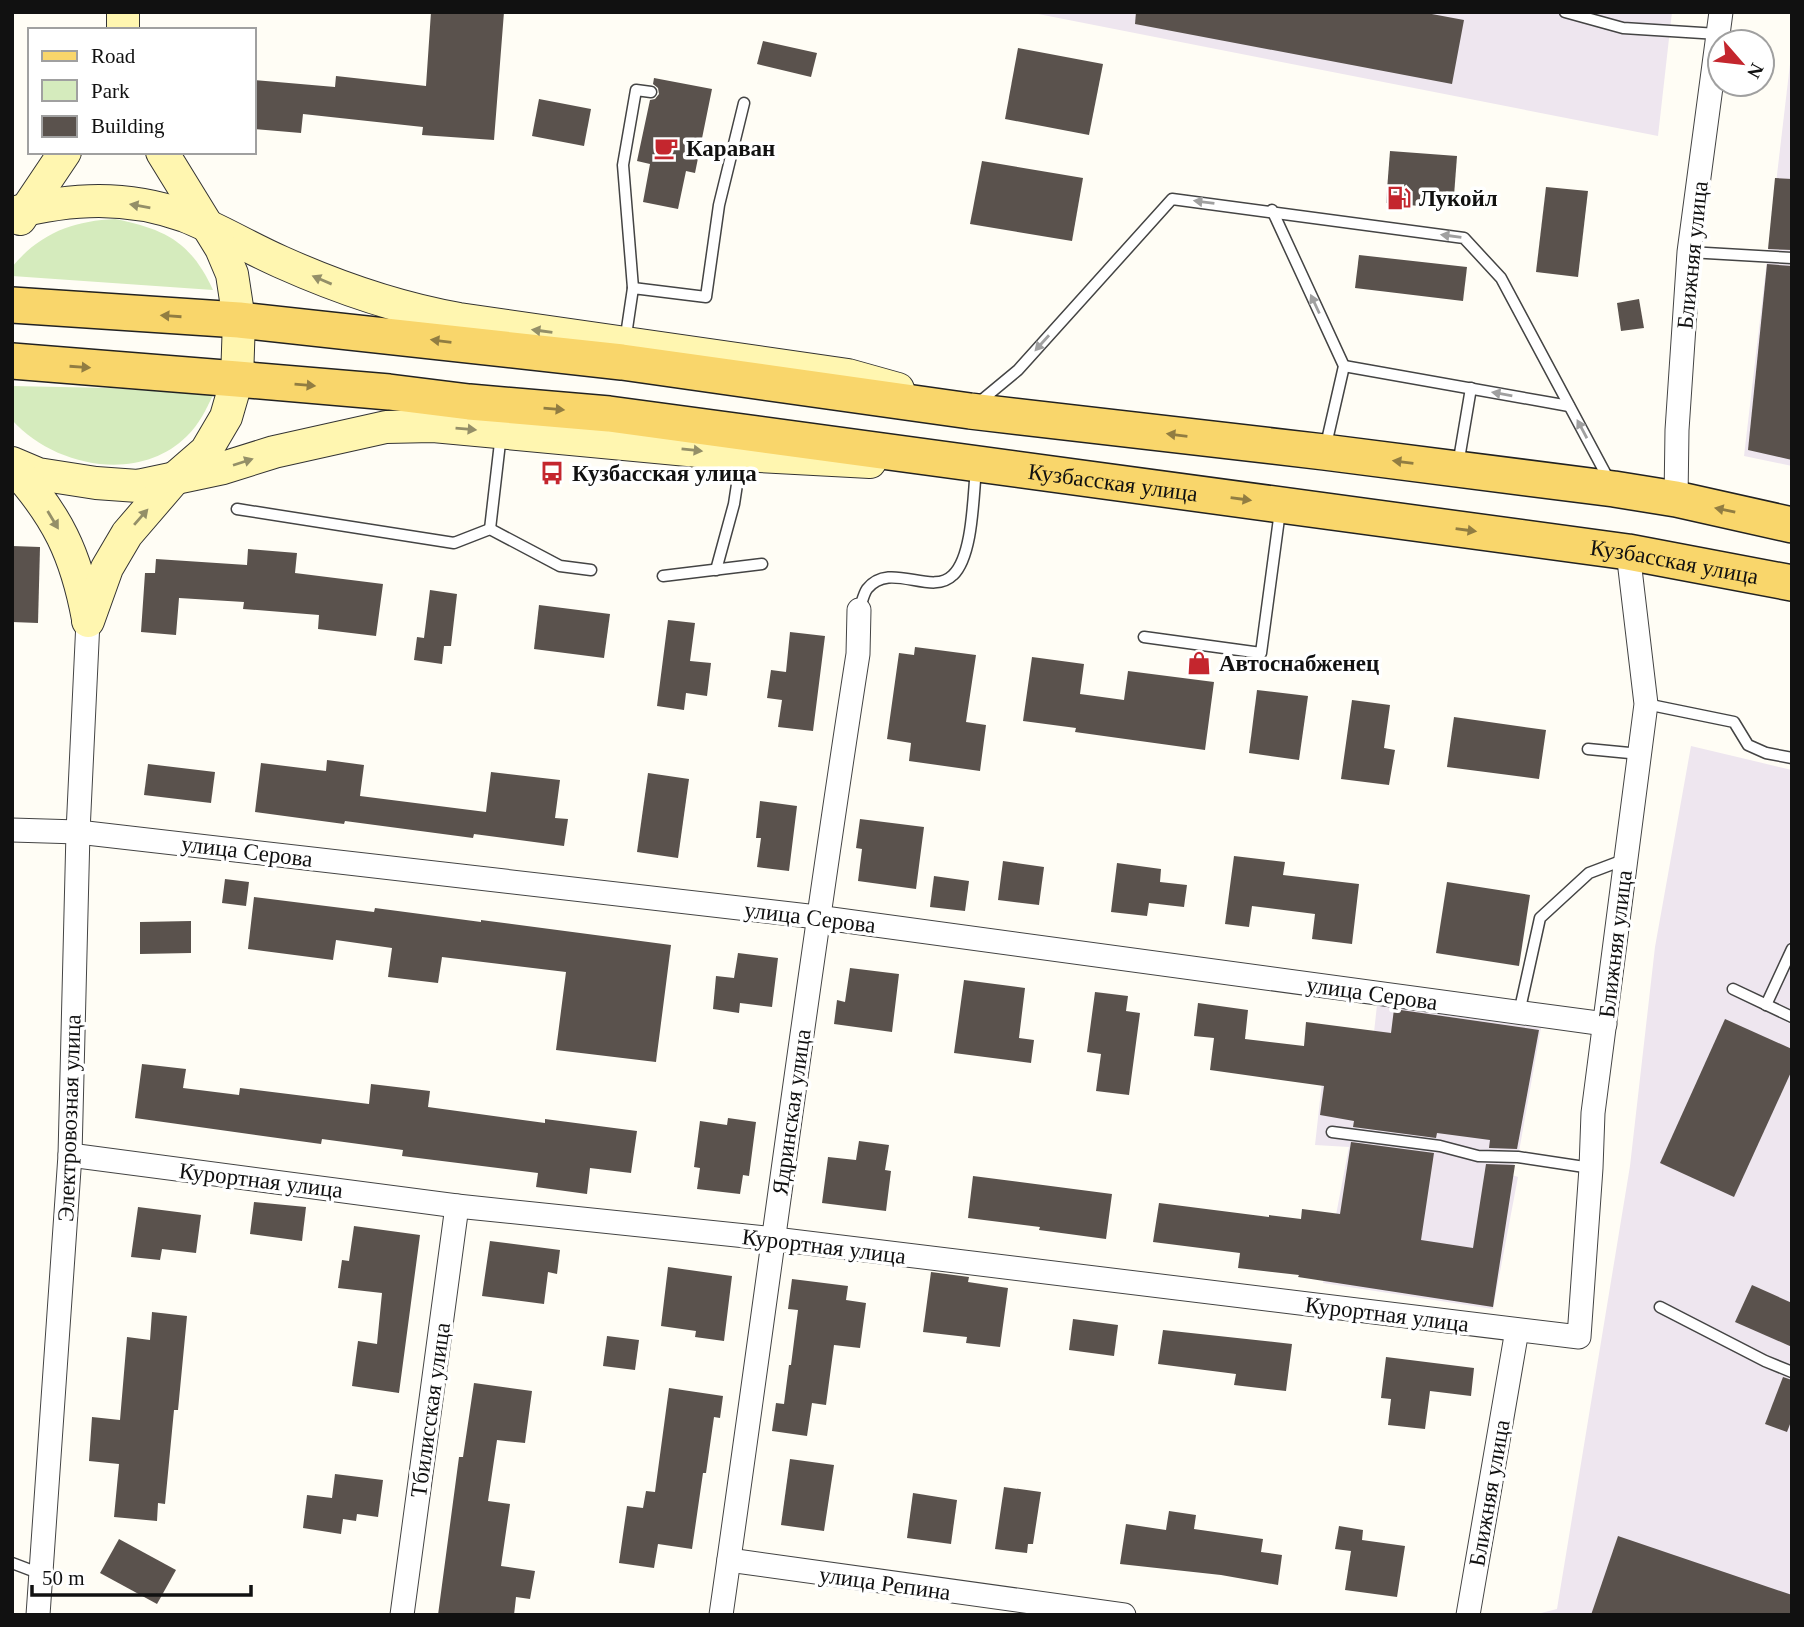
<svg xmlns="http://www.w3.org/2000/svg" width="1804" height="1627" font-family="Georgia,serif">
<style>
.industrial{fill:#eee6ef}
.green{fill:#d5ebbd}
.building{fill:#5a524d}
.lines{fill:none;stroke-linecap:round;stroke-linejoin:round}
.lane-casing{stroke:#444;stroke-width:13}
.street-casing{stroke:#444;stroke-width:25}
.secondary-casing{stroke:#333;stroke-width:34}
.primary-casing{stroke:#222;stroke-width:38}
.lane{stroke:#fff;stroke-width:10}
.street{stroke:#fff;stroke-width:23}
.secondary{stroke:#fff6b0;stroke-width:32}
.primary{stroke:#f9d66b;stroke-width:35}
.oneway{fill:#a0a0a0}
.oneway2{fill:#948f68}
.oneway3{fill:#917d42}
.labels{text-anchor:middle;stroke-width:7;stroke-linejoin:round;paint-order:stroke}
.poi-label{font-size:23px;font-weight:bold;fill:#111;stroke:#fff;text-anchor:start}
.street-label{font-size:23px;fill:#111;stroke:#fff}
</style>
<rect width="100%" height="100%" fill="#fffdf5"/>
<!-- industrial -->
<g class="industrial">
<polygon points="1028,12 1672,12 1658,136"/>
<polygon points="1792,47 1792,466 1744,456"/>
<polygon points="1691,746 1792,770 1792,1615 1533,1615 1557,1609 1630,1166 1655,947"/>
<polygon points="1377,1005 1541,1028 1518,1157 1513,1166 1512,1175 1518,1177 1493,1309 1323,1283 1349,1147 1315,1145 1323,1073 1369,1078"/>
</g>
<!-- green -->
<g class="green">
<path d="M115,219c50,10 76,23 98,71l-201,-14v-9c28,-34 61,-46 103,-48z"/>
<path d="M12,386l98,2 103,7c-7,15 -14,29 -26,41 -48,48 -133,31 -175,-16z"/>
</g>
<!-- building -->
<g class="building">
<polygon points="431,12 504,12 494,140 422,135 423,127 303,114 301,133 254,129 254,80 335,87 336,76 426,86"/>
<polygon points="1136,12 1421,12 1464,20 1452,84 1135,24"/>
<polygon points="763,41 817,53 811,77 757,64"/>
<polygon points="1018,48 1103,64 1089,135 1005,119"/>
<polygon points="654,78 712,89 695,173 686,171 678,209 643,202 650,164 637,161 650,100 655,99 659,94 658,88 653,84"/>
<polygon points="539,99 591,109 584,146 532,136"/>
<polygon points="1390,151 1457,156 1453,209 1386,203"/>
<polygon points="982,161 1083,178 1072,241 970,224"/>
<polygon points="1775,178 1792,179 1792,250 1768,249"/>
<polygon points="1546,187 1588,191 1578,277 1536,272"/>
<polygon points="1359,255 1467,267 1463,301 1355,288"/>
<polygon points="1767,264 1792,266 1792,460 1748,450"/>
<polygon points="1639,299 1644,328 1621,331 1617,303"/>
<polygon points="12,546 40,547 38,623 12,622"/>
<polygon points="248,549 297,553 295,573 383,584 376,636 318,629 319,615 243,609 244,602 179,598 176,635 141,632 145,573 155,573 156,559 247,565"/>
<polygon points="430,590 457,594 451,646 444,646 442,664 414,660 417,637 424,638"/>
<polygon points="539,605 610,614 604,658 534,649"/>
<polygon points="668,620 695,623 690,661 711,663 707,696 686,693 684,710 657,706"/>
<polygon points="790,632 825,636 813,731 778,727 782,700 767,698 771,670 786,672"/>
<polygon points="915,647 976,655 966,722 986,725 980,771 909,761 911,743 887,739 899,653 914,655"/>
<polygon points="1032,657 1084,664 1080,694 1124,700 1128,671 1214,682 1205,750 1075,732 1076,728 1023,721"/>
<polygon points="1257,690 1308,696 1299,760 1249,753"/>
<polygon points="1352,700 1390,705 1384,748 1395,750 1389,785 1341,779"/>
<polygon points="1454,717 1546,730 1539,779 1447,767"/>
<polygon points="327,760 364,765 360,796 486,812 491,772 560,780 555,818 568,819 564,846 474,834 473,838 345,821 344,824 255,812 261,763 326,771"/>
<polygon points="148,764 215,772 211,803 144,795"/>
<polygon points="648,773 689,779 678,858 637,852"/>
<polygon points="760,801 797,806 789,871 757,867 761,838 756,838"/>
<polygon points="860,819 924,827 916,889 858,881 862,849 856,848"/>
<polygon points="1234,856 1285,862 1283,875 1359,884 1352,944 1312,939 1315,914 1252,906 1249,927 1225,924"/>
<polygon points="1003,861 1044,867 1039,905 998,900"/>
<polygon points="1117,863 1161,869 1160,882 1187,885 1184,907 1149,903 1147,916 1111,912"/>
<polygon points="934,876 969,881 965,911 930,907"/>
<polygon points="225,879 249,882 246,906 222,903"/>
<polygon points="1447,882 1530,895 1519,966 1436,953"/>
<polygon points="254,897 374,912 375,908 481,922 481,920 671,945 656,1062 556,1050 566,972 442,957 438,983 388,977 392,948 336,940 333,960 248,949"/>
<polygon points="191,921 191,953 140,954 140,922"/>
<polygon points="738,953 778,958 772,1007 740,1003 739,1013 713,1009 716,976 734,978"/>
<polygon points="850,968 899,974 892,1032 834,1024 837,1000 845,1002"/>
<polygon points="964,980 1025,988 1019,1038 1034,1040 1031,1063 954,1053"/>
<polygon points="1095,992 1128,996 1126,1011 1140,1013 1129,1095 1096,1091 1101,1054 1087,1052"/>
<polygon points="1198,1003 1248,1010 1245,1039 1304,1046 1306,1022 1391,1033 1394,1009 1539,1030 1517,1149 1489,1148 1490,1140 1437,1133 1436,1138 1353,1127 1354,1121 1320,1115 1324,1086 1210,1070 1214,1038 1194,1036"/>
<polygon points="1725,1019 1792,1049 1792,1070 1734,1197 1660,1163"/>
<polygon points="142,1064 186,1069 183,1088 239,1095 240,1088 369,1104 371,1084 430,1091 428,1107 545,1123 545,1119 637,1131 631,1173 590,1168 587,1194 536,1187 538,1173 402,1156 403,1150 322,1139 321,1144 135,1118"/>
<polygon points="728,1118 756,1122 749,1176 743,1175 740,1194 697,1189 700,1168 694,1167 700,1121 727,1125"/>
<polygon points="859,1141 889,1145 885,1170 891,1171 886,1211 822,1203 828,1157 856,1160"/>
<polygon points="1351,1142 1434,1153 1421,1240 1473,1248 1486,1164 1515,1165 1493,1307 1298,1277 1299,1275 1238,1268 1240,1253 1153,1242 1159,1203 1269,1217 1269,1215 1301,1219 1302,1209 1340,1214"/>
<polygon points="973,1176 1112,1194 1106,1239 1039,1230 1040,1227 968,1218"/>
<polygon points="254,1202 306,1207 302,1241 250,1234"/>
<polygon points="138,1207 201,1215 196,1253 162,1249 160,1260 131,1257"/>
<polygon points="354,1226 420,1235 399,1393 352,1386 358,1341 377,1344 382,1293 338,1288 342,1260 349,1261"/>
<polygon points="490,1241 560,1250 557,1274 548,1272 544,1304 482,1296"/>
<polygon points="668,1267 732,1276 724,1341 695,1337 696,1331 661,1326"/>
<polygon points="931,1272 969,1277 968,1282 1008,1288 1000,1347 966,1343 967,1337 923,1332"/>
<polygon points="792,1279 848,1286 846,1300 866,1303 860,1348 834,1345 826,1405 812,1403 807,1436 772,1431 776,1403 784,1404 789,1365 791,1365 798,1310 788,1309"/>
<polygon points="1752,1285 1792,1303 1792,1347 1735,1322"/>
<polygon points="152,1312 187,1316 178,1410 174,1410 165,1504 158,1503 157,1521 114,1517 119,1464 89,1461 92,1417 120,1420 127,1337 150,1340"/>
<polygon points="1073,1319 1118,1325 1114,1356 1069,1350"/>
<polygon points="1163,1330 1292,1344 1286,1391 1234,1385 1236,1374 1158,1364"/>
<polygon points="607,1336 639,1340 635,1370 603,1366"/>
<polygon points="1386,1357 1474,1368 1471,1396 1430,1391 1425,1429 1388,1425 1391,1399 1381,1398"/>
<polygon points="1783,1377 1792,1380 1792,1419 1787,1432 1765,1424"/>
<polygon points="474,1383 532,1391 525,1443 497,1440 488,1501 510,1504 501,1566 535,1571 530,1599 516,1597 514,1615 438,1615 459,1457 463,1457"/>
<polygon points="669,1388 723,1396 720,1418 714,1417 706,1473 703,1473 692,1549 658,1544 654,1568 619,1563 627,1506 643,1508 646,1491 655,1492"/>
<polygon points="790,1459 834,1465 824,1531 781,1525"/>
<polygon points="335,1474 383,1480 378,1517 357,1514 356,1521 343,1519 341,1534 303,1528 307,1495 332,1498"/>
<polygon points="1004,1487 1041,1492 1033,1544 1028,1544 1027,1553 995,1549"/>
<polygon points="913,1493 957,1500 951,1544 907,1538"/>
<polygon points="1169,1511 1196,1515 1194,1529 1263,1539 1261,1552 1282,1555 1278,1585 1221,1575 1120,1564 1126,1524 1166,1530"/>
<polygon points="1339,1526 1363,1530 1362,1540 1405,1546 1397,1597 1345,1590 1351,1551 1335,1549"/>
<polygon points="1618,1536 1792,1595 1792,1615 1591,1615"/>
<polygon points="119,1539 176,1570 157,1604 100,1573"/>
</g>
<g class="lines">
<!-- lane casing -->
<g class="lane-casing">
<g id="lane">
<polyline points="1565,12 1623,28 1718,34"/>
<polyline points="1272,210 1344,366 1325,449"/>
<polyline points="1689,252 1792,258"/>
<polyline points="633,288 623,165 636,90 651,92"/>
<polyline points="625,342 633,288 706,297 719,205 744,103"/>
<polyline points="1344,366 1569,406"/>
<polyline points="977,404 1018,370 1172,199 1464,238 1501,278 1609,480"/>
<polyline points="1458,465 1471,388"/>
<polyline points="237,509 454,543 490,529 560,566 591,570"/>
<polyline points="490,529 501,434"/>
<polyline points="716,570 734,504 741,458"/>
<polyline points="663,576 762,564"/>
<path d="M859,610c3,-7 4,-15 8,-21 23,-29 64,8 86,-14 20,-19 20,-78 23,-106"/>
<polyline points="1144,637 1261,653 1280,511"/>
<polyline points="1646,704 1734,722 1748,745 1766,753 1792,758"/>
<polyline points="1588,749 1640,754"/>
<polyline points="1733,989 1792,1017"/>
<polyline points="1766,1005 1792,949"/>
<polyline points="1519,1013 1540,918 1589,873 1626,859"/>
<polyline points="1332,1132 1440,1146 1478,1156 1518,1157 1591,1168"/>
<polyline points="1660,1307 1765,1361 1792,1372"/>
<polyline points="12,1563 41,1574"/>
</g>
</g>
<!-- street casing -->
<g class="street-casing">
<g id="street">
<polyline points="1676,499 1677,430 1689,252 1721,12"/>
<polyline points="12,830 78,832 817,917 1605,1024"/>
<polyline points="70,1155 457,1206 775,1239 1579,1337 1591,1168 1593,1113 1646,704 1628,552"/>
<polyline points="729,1560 1124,1615"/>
<polyline points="38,1615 70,1155 78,832 88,621"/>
<polyline points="402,1615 457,1206"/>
<path d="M721,1615c46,-321 87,-642 137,-961l1,-44"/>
<polyline points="1468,1615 1517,1330"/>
</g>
</g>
<!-- secondary casing -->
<g class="secondary-casing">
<g id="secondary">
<polyline points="123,12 123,30"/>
<path d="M12,213c60,-15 114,-18 173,3 33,13 64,32 96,46 58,26 116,46 178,57l389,56 50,14"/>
<polyline points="20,219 65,152"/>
<polyline points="12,463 38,474 96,483 138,486 223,468 274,452 386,427 433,426 741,455 870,462"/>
<path d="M12,466c45,49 64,88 76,153"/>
<polyline points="88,621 107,568 127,534 176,477 206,451 226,417 237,379 239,320 232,274 221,248 162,152"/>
</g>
</g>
<!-- primary casing -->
<g class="primary-casing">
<g id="primary">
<polyline points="12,305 239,320 622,362 970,411 1324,452 1614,489 1676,499 1792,525"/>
<path id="s1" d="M12,361l225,18 152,13 80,10 140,12 1019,138 164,31"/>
</g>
</g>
<!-- lane -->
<use href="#lane" class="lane"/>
<!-- street -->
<use href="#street" class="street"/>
<!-- secondary -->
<use href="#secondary" class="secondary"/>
<!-- primary -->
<use href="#primary" class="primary"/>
</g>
<!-- one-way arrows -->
<defs><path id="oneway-solid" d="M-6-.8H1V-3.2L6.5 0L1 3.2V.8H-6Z" transform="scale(1.75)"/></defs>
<g class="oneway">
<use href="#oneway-solid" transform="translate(1204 202) rotate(-173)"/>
<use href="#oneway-solid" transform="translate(1451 236) rotate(-172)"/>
<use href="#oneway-solid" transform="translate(1315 304) rotate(-115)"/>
<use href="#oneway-solid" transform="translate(1042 343) rotate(132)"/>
<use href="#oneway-solid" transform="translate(1502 394) rotate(-170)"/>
<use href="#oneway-solid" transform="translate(1582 429) rotate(-118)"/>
</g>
<g class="oneway2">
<use href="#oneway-solid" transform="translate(140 206) rotate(-170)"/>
<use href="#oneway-solid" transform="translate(322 280) rotate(-157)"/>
<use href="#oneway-solid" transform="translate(542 331) rotate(-172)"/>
<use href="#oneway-solid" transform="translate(466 429) rotate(5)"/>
<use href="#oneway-solid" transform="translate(692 450) rotate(6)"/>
<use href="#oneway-solid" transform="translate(243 462) rotate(-18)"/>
<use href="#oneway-solid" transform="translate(141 517) rotate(-49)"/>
<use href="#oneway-solid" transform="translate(53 520) rotate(59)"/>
</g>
<g class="oneway3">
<use href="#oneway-solid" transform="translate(171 316) rotate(-176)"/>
<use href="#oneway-solid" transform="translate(441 341) rotate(-173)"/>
<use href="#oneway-solid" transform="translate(80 367) rotate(4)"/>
<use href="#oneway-solid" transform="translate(305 385) rotate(5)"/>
<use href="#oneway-solid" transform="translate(554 409) rotate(5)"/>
<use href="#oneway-solid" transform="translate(1177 435) rotate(-173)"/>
<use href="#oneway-solid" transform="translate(1403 462) rotate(-173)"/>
<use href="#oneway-solid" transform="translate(1241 499) rotate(8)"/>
<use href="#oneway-solid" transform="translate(1725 510) rotate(-168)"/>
<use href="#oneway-solid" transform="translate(1466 530) rotate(8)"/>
</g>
<!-- icons -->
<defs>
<g id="cafe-bare" transform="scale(1.89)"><path d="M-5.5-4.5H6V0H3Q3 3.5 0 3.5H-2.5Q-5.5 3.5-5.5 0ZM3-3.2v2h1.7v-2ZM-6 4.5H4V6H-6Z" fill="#c4262e" stroke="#fff" stroke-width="2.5" paint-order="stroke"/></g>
<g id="fuel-bare" transform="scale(1.89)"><path d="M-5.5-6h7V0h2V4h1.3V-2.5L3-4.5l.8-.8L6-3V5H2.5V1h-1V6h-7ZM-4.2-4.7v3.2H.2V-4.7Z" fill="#c4262e" stroke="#fff" stroke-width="2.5" paint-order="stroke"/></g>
<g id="bus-bare" transform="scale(1.89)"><path d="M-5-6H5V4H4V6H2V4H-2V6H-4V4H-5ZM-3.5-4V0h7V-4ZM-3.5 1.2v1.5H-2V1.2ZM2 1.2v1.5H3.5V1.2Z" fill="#c4262e" stroke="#fff" stroke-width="2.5" paint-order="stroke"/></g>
<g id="shop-bare" transform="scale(1.89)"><path d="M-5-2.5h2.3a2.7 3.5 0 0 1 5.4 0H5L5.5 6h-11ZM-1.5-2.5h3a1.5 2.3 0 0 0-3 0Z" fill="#c4262e" stroke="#fff" stroke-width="2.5" paint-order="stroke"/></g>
</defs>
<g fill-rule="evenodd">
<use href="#cafe-bare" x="666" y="148"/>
<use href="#fuel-bare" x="1399" y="198"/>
<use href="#bus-bare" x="552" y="473"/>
<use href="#shop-bare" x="1199" y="663"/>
</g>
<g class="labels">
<!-- poi labels -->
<g class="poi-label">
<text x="686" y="156">Караван</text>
<text x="1419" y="206">Лукойл</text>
<text x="572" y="481">Кузбасская улица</text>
<text x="1219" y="671">Автоснабженец</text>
</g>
<!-- street labels -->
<g class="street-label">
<text transform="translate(1692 255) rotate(-84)" y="8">Ближняя улица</text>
<text dy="8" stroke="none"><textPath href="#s1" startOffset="1108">Кузбасская улица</textPath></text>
<text dy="8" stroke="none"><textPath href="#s1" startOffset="1675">Кузбасская улица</textPath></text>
<text transform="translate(247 851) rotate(7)" y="8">улица Серова</text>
<text transform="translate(810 917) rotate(7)" y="8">улица Серова</text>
<text transform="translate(1615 944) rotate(-83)" y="8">Ближняя улица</text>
<text transform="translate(1372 993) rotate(8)" y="8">улица Серова</text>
<text transform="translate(791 1112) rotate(-82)" y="8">Ядринская улица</text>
<text transform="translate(69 1118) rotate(-88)" y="8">Электровозная улица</text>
<text transform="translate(261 1180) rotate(7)" y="8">Курортная улица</text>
<text transform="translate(824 1246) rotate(7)" y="8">Курортная улица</text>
<text transform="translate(1387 1314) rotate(7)" y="8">Курортная улица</text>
<text transform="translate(430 1410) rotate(-82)" y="8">Тбилисская улица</text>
<text transform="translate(1489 1493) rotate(-80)" y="8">Ближняя улица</text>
<text transform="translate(885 1583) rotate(8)" y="8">улица Репина</text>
</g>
</g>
<!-- border -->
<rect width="1804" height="1627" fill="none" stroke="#111111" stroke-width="28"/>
<!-- legend -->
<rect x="28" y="28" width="228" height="126" fill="#ffffff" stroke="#a0a0a0" stroke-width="2"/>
<rect x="42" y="51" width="35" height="10" fill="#f9d66b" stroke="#a0a0a0" stroke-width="2"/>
<text x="91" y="63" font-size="21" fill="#111111">Road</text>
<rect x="42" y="80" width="35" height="21" fill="#d5ebbd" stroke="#a0a0a0" stroke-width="2"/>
<text x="91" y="98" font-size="21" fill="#111111">Park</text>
<rect x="42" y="116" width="35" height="21" fill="#5a524d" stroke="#a0a0a0" stroke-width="2"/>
<text x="91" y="133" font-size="21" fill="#111111">Building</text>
<!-- north arrow -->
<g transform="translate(1741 63) rotate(118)"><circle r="33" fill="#ffffff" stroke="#a0a0a0" stroke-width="2"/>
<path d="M0-5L12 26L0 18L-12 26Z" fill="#c4262e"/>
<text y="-10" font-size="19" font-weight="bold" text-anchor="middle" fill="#111111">N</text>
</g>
<!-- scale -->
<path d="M32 1585v10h219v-10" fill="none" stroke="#111111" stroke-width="3.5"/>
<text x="42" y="1585" font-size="21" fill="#111111" stroke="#ffffff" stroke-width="5" paint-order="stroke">50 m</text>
</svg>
